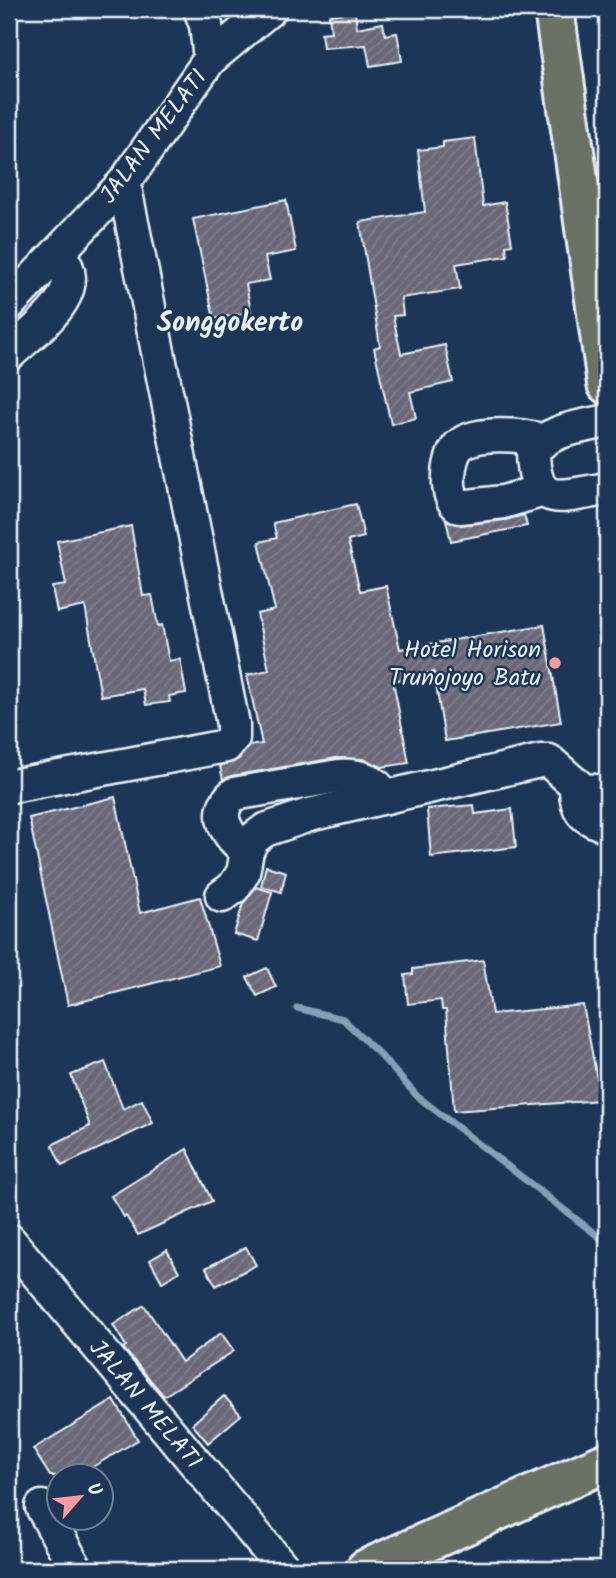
<svg xmlns="http://www.w3.org/2000/svg" width="616" height="1578" font-family="Kalam,sans-serif">
<style>
.lines{fill:none;stroke-linecap:round;stroke-linejoin:round}
.stream{stroke:#879eb7;stroke-width:7}
.building{fill:url(#building-hatch);stroke:#e8f1f8;stroke-width:2}
.minor-casing{stroke:#e8f1f8;stroke-width:37}
.major-casing{stroke:#e8f1f8;stroke-width:44}
.minor{stroke:#1d3557;stroke-width:32}
.major{stroke:#6b7165;stroke-width:38}
.poi-dot{fill:#ff9aa2;stroke:#1d3557;stroke-width:2.5}
.labels{text-anchor:middle;stroke-width:5;stroke-linejoin:round;paint-order:stroke}
.street-label{font-size:24px;fill:#e8f1f8;stroke:#1d3557}
.poi-label{font-size:24px;fill:#e8f1f8;stroke:#1d3557;text-anchor:end}
.quarter-label{font-size:28px;font-weight:bold;fill:#e8f1f8;stroke:#1d3557}
</style>
<defs>
<pattern id="building-hatch" width="6" height="6" patternUnits="userSpaceOnUse" patternTransform="scale(1.75)"><rect width="6" height="6" fill="#6b6778"/><path d="M-1 1l2-2M0 6l6-6M5 7l2-2" fill="none" stroke="#807d8c"/></pattern>
</defs>
<rect width="100%" height="100%" fill="#1d3557"/>
<filter id="ink" filterUnits="userSpaceOnUse"><feTurbulence type="fractalNoise" baseFrequency=".0143" numOctaves="2"/><feDisplacementMap in="SourceGraphic" scale="14" xChannelSelector="R" yChannelSelector="G"/><feConvolveMatrix kernelMatrix="1 2 1 2 8 2 1 2 1" color-interpolation-filters="sRGB"/></filter>
<g filter="url(#ink)">
<g class="lines">
<!-- stream -->
<polyline class="stream" points="297,1008 343,1019 381,1056 417,1096 607,1243"/>
</g>
<!-- building -->
<g class="building">
<polygon points="355,12 357,28 383,23 385,35 397,33 402,61 370,66 366,45 323,48 321,33 331,32 329,15"/>
<polygon points="475,138 483,206 505,202 512,244 506,245 507,256 456,264 460,289 401,298 403,315 393,316 401,354 445,345 453,382 410,392 416,418 391,424 374,348 380,346 360,222 425,212 418,150 443,147 443,142"/>
<polygon points="286,200 296,251 265,257 270,280 246,284 251,312 214,319 193,219"/>
<polygon points="356,504 364,537 348,541 360,591 386,586 400,649 544,625 561,722 445,741 434,672 393,681 409,763 382,767 363,759 336,758 231,776 223,780 220,766 239,759 248,746 262,744 247,675 269,670 257,614 275,610 259,542 277,538 273,523"/>
<polygon points="524,515 527,526 451,541 446,520 462,525 505,520"/>
<polygon points="131,526 143,596 152,595 158,626 162,625 169,661 180,659 186,693 169,696 170,702 146,705 143,689 101,696 85,606 57,612 52,587 66,585 57,541"/>
<polygon points="115,797 140,913 200,897 220,966 68,1005 29,818"/>
<polygon points="474,805 475,814 512,809 516,847 431,857 427,809"/>
<polygon points="266,866 286,872 281,892 261,886"/>
<polygon points="256,887 272,892 258,941 234,934 243,904"/>
<polygon points="483,960 492,1014 583,1005 601,1100 454,1111 446,1010 442,1010 441,1000 408,1004 405,975 413,974 413,969"/>
<polygon points="267,968 276,987 257,996 247,977"/>
<polygon points="105,1062 123,1109 142,1100 153,1123 62,1166 52,1145 90,1126 71,1075"/>
<polygon points="187,1149 212,1201 138,1235 126,1216 124,1217 111,1196"/>
<polygon points="246,1247 256,1265 216,1286 206,1268"/>
<polygon points="167,1250 179,1272 162,1282 150,1260"/>
<polygon points="144,1305 182,1362 221,1333 234,1351 164,1396 123,1348 126,1346 113,1325"/>
<polygon points="224,1396 241,1415 208,1443 192,1424"/>
<polygon points="114,1400 138,1440 77,1476 50,1476 33,1449"/>
</g>
<g class="lines">
<!-- minor casing -->
<g class="minor-casing">
<g id="minor">
<polyline points="200,9 206,25 210,59"/>
<polyline points="9,304 124,183 210,59 270,9"/>
<path d="M9,354c26,-25 84,-63 49,-100"/>
<path d="M607,421c-26,6 -57,8 -74,30 1,61 29,44 74,38"/>
<path d="M541,440c-19,-5 -63,-9 -80,4 -14,10 -18,55 -1,63l43,-5 38,-11"/>
<path d="M576,784c-1,27 7,34 31,42"/>
<polyline points="11,786 226,746 233,738 233,724 124,183"/>
<path d="M247,851c-19,-14 -36,-37 -13,-57l105,-18c21,-1 35,3 47,21"/>
<polyline points="222,896 233,888 243,873 247,851 253,839 265,830 309,815 540,761 549,761 582,790 607,792"/>
<polyline points="9,1240 284,1569"/>
<polyline points="42,1507 76,1569"/>
</g>
</g>
<!-- major casing -->
<g class="major-casing">
<g id="major">
<polyline points="554,9 607,384"/>
<polyline points="366,1569 607,1462"/>
</g>
</g>
<!-- minor -->
<use href="#minor" class="minor"/>
<!-- major -->
<use href="#major" class="major"/>
</g>
</g>
<!-- markers -->
<circle class="poi-dot" cx="555" cy="663" r="7"/>
<g class="labels">
<!-- street labels -->
<g class="street-label">
<text transform="translate(153 136) rotate(-53)" y="8">JALAN MELATI</text>
<text transform="translate(146 1404) rotate(50)" y="8">JALAN MELATI</text>
</g>
<!-- poi labels -->
<g class="poi-label">
<text x="541" y="657">Hotel Horison<tspan x="541" dy="28">Trunojoyo Batu</tspan></text>
</g>
<!-- quarter labels -->
<g class="quarter-label">
<text x="230" y="331">Songgokerto</text>
</g>
</g>
<!-- margin -->
<rect width="616" height="1578" fill="none" stroke="#1d3557" stroke-width="35"/>
<rect x="18" y="18" width="581" height="1543" fill="none" stroke="#e8f1f8" stroke-width="2.5" filter="url(#ink)"/>
<!-- north arrow -->
<g transform="translate(80 1497) rotate(62)"><circle r="33" fill="#1d3557" stroke="#6e8097" stroke-width="2"/>
<path d="M0-5L12 26L0 18L-12 26Z" fill="#ff9aa2"/>
<text y="-10" font-size="19" font-weight="bold" text-anchor="middle" fill="#e8f1f8">U</text>
</g>
</svg>
